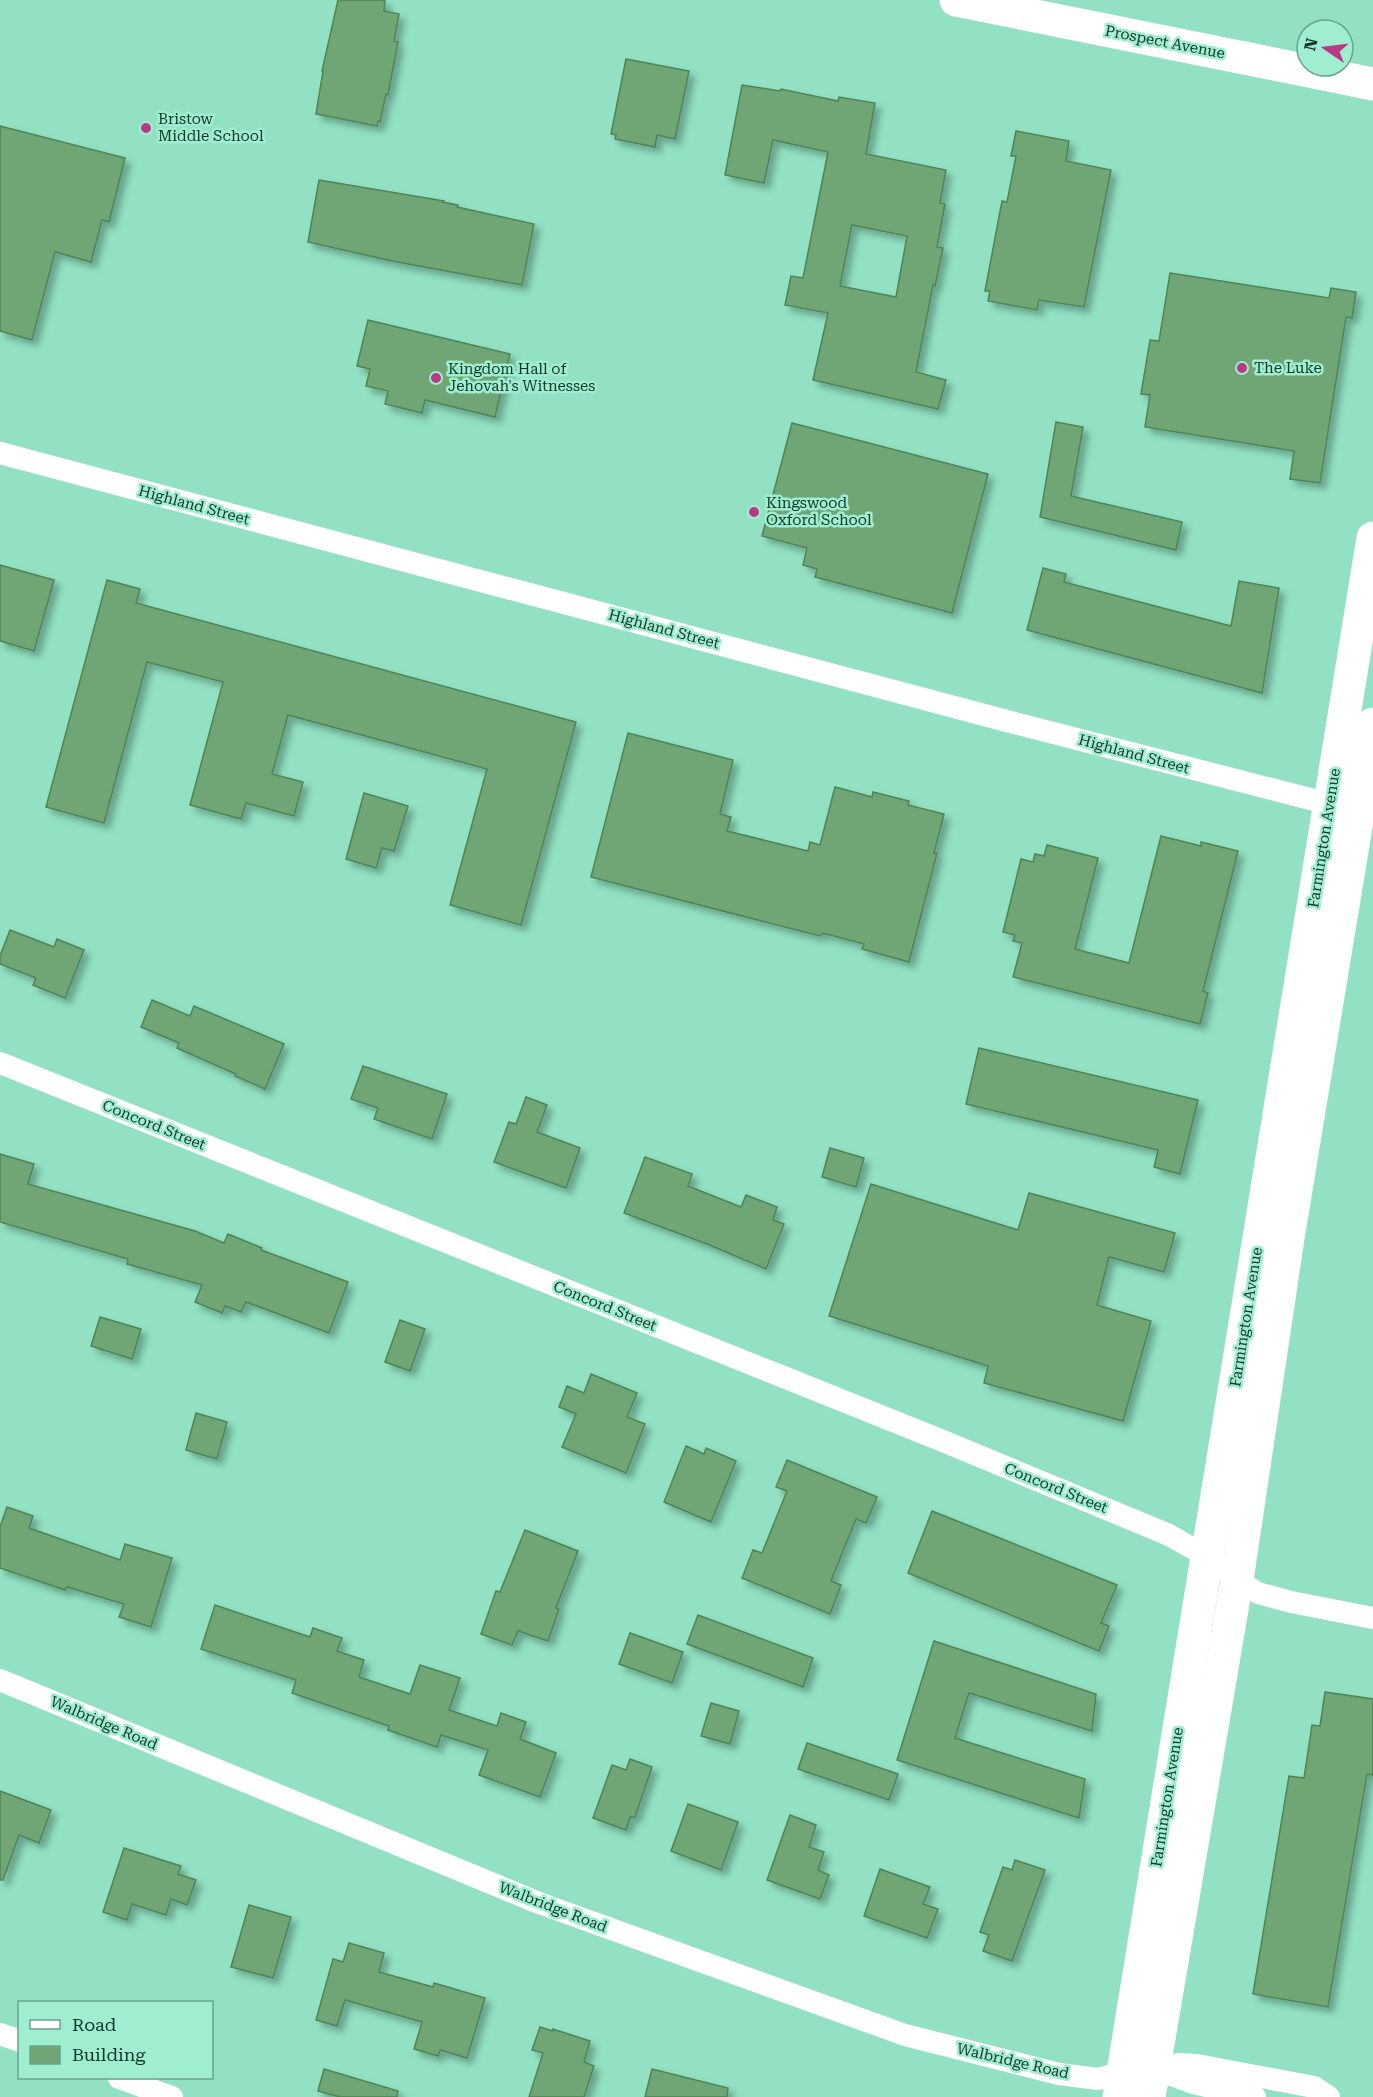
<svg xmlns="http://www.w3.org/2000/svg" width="1373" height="2097" font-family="'Roboto Serif',serif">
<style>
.building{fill:#6fa576;stroke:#4f8557;stroke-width:1.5;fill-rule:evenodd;filter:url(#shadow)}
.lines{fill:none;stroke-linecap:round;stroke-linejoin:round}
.minor{stroke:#fff;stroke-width:22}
.secondary{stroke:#fff;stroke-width:33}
.primary{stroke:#fff;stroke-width:33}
.poi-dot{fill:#b93986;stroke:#9eeecf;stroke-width:2}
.labels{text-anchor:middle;stroke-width:5;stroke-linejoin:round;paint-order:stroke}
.street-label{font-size:15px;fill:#16372b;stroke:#9eeecf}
.poi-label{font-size:15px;fill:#16372b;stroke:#9eeecf;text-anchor:start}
</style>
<defs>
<filter id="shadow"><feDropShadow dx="5.5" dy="5.5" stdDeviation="3" flood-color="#0004"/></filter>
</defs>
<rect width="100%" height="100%" fill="#91e1c2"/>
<!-- building -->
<g class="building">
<polygon points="338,0 385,0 384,11 399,14 394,41 398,42 388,95 386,94 380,122 378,121 377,126 316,114 323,71 322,71"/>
<polygon points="626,59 689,71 675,139 657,135 655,147 615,139 616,135 611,134"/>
<path d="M742,85l38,6 1,-2 57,12 1,-4 36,6 -9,51 80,16 -6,33 5,1 -8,43 6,1 -8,38 -2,-1 -17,87 30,8 -8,29 -125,-29 15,-67 -43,-8 6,-29 12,2 25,-126 -55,-12 -9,43 -39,-8zM852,225l55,11 -11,61 -56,-11z"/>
<polygon points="0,126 125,158 109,222 102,220 91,262 55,252 32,340 0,331"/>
<polygon points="1016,131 1069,141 1066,161 1111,170 1084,307 1039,300 1037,310 988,301 990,291 985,291 1002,201 1007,202 1016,156 1011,156"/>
<polygon points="319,180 444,201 443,202 458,205 457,207 534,224 522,285 392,261 308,242"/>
<polygon points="1170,273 1329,298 1331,288 1356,292 1352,318 1346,317 1320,483 1290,479 1294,451 1145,427 1150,395 1141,394 1150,340 1159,341"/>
<polygon points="368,320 510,354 495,417 425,400 422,413 385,404 388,391 366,386 370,369 357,366"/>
<polygon points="1056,422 1083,427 1071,496 1182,522 1176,550 1040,517"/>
<polygon points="792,423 988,474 952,613 815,577 817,569 803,565 807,548 762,536"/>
<polygon points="0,565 54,580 34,651 0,641"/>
<polygon points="1043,568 1066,574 1064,582 1231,626 1239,581 1279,588 1262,693 1027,630"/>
<polygon points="107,580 140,589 136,603 576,722 521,925 450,905 487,769 288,715 272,774 303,782 294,816 246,803 241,819 190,805 223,682 147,662 104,823 46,807"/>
<polygon points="628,733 733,760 720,814 731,817 727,831 808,851 810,842 820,845 835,787 872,797 873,792 909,801 908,805 944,814 934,853 937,853 909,962 862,949 864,944 823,933 820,936 591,877"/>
<polygon points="364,793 408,806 394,851 382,848 376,868 346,859"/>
<polygon points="1161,836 1201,846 1201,842 1238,851 1203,991 1208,993 1200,1024 1013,977 1022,943 1013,941 1015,935 1003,932 1021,859 1033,862 1035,854 1044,856 1047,845 1098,858 1075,949 1129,963"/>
<polygon points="10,930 54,947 57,939 84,950 65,998 33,985 36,978 0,964 0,956"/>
<polygon points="152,1000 190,1016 194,1006 284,1044 265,1089 235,1076 236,1074 177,1048 179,1043 141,1027"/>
<polygon points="979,1048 1198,1100 1180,1174 1154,1167 1158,1150 966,1104"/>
<polygon points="363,1066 447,1094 432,1139 374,1119 378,1108 351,1099"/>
<polygon points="526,1097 547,1105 537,1132 580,1148 566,1188 494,1162 509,1122 516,1124"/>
<polygon points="830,1148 864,1158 856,1187 822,1177"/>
<polygon points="0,1154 34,1164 28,1184 195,1231 224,1243 228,1234 262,1248 261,1250 348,1282 329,1333 246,1302 241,1312 225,1306 222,1313 195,1302 202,1285 127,1264 128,1259 0,1222"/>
<polygon points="645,1157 692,1174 688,1186 741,1207 746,1195 777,1207 773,1220 784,1224 766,1269 707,1244 624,1213"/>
<polygon points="871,1184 1018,1230 1029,1193 1175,1233 1164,1272 1109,1257 1097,1305 1151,1321 1123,1421 984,1383 988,1366 829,1316"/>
<polygon points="100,1317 141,1329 132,1359 91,1346"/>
<polygon points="400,1320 425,1329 410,1371 385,1362"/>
<polygon points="591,1374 637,1393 627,1417 645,1424 626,1473 562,1447 576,1414 559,1407 567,1386 584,1393"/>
<polygon points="196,1413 227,1422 217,1459 186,1450"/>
<polygon points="686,1446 704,1454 706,1448 736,1461 711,1522 664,1502"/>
<polygon points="787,1460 877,1497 866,1523 856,1519 831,1581 841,1585 830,1614 742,1578 753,1550 762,1553 787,1491 776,1487"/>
<polygon points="7,1507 33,1516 29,1528 120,1560 125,1544 172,1558 151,1627 119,1617 124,1604 67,1587 65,1590 0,1568 0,1527"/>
<polygon points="932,1511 1117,1585 1101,1623 1109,1626 1099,1651 908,1573"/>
<polygon points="525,1530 578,1551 556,1608 559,1609 548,1641 518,1631 512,1645 481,1634 496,1591 500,1592"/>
<polygon points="215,1605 310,1637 313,1628 342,1638 337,1651 364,1660 359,1677 410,1694 420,1665 460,1678 449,1710 497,1726 501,1713 526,1722 520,1739 556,1753 540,1797 479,1775 488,1750 441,1735 437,1747 388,1730 389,1726 292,1693 296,1680 201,1649"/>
<polygon points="698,1615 813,1658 803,1687 687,1644"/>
<polygon points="630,1633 683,1652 672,1683 619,1664"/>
<polygon points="934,1641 1096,1694 1092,1731 969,1693 955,1738 1085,1779 1079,1818 897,1760"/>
<polygon points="1325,1692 1373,1699 1373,1775 1367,1774 1328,2007 1253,1994 1289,1776 1304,1778 1312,1725 1320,1726"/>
<polygon points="711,1703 739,1711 730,1744 701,1736"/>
<polygon points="807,1743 898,1774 889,1800 798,1769"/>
<polygon points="630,1759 652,1767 635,1817 630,1817 626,1830 593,1818 612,1765 626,1770"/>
<polygon points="0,1791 51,1810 39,1843 19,1835 3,1880 0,1880"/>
<polygon points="688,1804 738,1822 721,1870 671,1851"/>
<polygon points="790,1815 816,1825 809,1847 824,1852 818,1870 829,1875 820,1899 767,1880"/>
<polygon points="124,1848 181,1866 178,1874 196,1880 187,1905 171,1899 166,1915 132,1904 127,1920 103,1912"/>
<polygon points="1015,1860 1045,1870 1012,1961 983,1951 989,1935 980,1932 1003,1867 1012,1870"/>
<polygon points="880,1869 930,1887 923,1904 938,1909 927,1938 864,1916"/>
<polygon points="249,1905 291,1917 273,1978 231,1967"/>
<polygon points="349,1943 384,1953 379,1972 433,1987 434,1983 485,1998 467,2058 440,2050 438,2056 414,2049 422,2022 345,2000 337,2026 316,2020 333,1959 343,1962"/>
<polygon points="540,2027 553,2031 553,2029 590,2041 584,2062 594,2066 584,2097 529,2097 543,2053 532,2050"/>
<polygon points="324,2069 398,2091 397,2097 340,2097 318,2091"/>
<polygon points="652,2069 728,2088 727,2097 645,2097"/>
</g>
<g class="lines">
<!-- minor -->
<g class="minor">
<polyline points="0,453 1003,720 1341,807"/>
<polyline points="0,1063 943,1441 1169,1535 1206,1556 1237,1580 1258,1593 1291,1602 1373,1618"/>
<polyline points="0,1680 539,1903 905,2035 1059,2074 1098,2079 1123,2072 1180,2064 1197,2065 1314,2087 1329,2097"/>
<polyline points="0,2034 20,2041"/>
<polyline points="1158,2070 1193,2083 1255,2097"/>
<polyline points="119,2078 172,2097"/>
</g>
<!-- secondary -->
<polyline class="secondary" points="956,0 1373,84"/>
<!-- primary -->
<g class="primary">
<polyline points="1119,2097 1373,538"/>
<polyline points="1149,2097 1237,1580 1288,1238 1373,724"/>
</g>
</g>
<!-- markers -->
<g class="poi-dot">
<circle cx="146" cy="128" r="6"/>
<circle cx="1242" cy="368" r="6"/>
<circle cx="436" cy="378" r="6"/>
<circle cx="754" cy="512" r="6"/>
</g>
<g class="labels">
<!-- street labels -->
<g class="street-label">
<text transform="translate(1165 42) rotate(11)" y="5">Prospect Avenue</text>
<text transform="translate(194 505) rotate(15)" y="5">Highland Street</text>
<text transform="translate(664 629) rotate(15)" y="5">Highland Street</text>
<text transform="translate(1134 754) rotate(15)" y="5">Highland Street</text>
<text transform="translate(1324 838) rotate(-81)" y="5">Farmington Avenue</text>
<text transform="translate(154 1125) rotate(22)" y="5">Concord Street</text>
<text transform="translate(605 1306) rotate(22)" y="5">Concord Street</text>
<text transform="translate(1246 1317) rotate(-81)" y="5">Farmington Avenue</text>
<text transform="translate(1056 1488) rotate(22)" y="5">Concord Street</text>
<text transform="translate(104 1723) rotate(23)" y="5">Walbridge Road</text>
<text transform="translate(1167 1797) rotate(-81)" y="5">Farmington Avenue</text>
<text transform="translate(553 1907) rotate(21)" y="5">Walbridge Road</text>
<text transform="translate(1013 2061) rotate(13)" y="5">Walbridge Road</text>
</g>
<!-- poi labels -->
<g class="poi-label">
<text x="158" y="124">Bristow<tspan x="158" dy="17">Middle School</tspan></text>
<text x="1254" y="373">The Luke</text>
<text x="448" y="374">Kingdom Hall of<tspan x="448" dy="17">Jehovah's Witnesses</tspan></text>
<text x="766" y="508">Kingswood<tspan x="766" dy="17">Oxford School</tspan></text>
</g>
</g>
<!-- legend -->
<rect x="18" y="2001" width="195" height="78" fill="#9eeecf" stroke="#68a58d" stroke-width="1.5"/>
<rect x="30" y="2020" width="30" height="9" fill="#ffffff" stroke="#68a58d" stroke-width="1.5"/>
<text x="72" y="2031" font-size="18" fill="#16372b">Road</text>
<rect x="30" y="2046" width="30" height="18" fill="#6fa576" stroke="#68a58d" stroke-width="1.5"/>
<text x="72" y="2061" font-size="18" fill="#16372b">Building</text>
<!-- north arrow -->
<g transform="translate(1325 48) rotate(284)"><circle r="28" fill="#9eeecf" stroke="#68a58d" stroke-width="1.5"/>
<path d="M0-4.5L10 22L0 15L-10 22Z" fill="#b93986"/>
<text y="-9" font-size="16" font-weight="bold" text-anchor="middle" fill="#16372b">N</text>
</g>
</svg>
